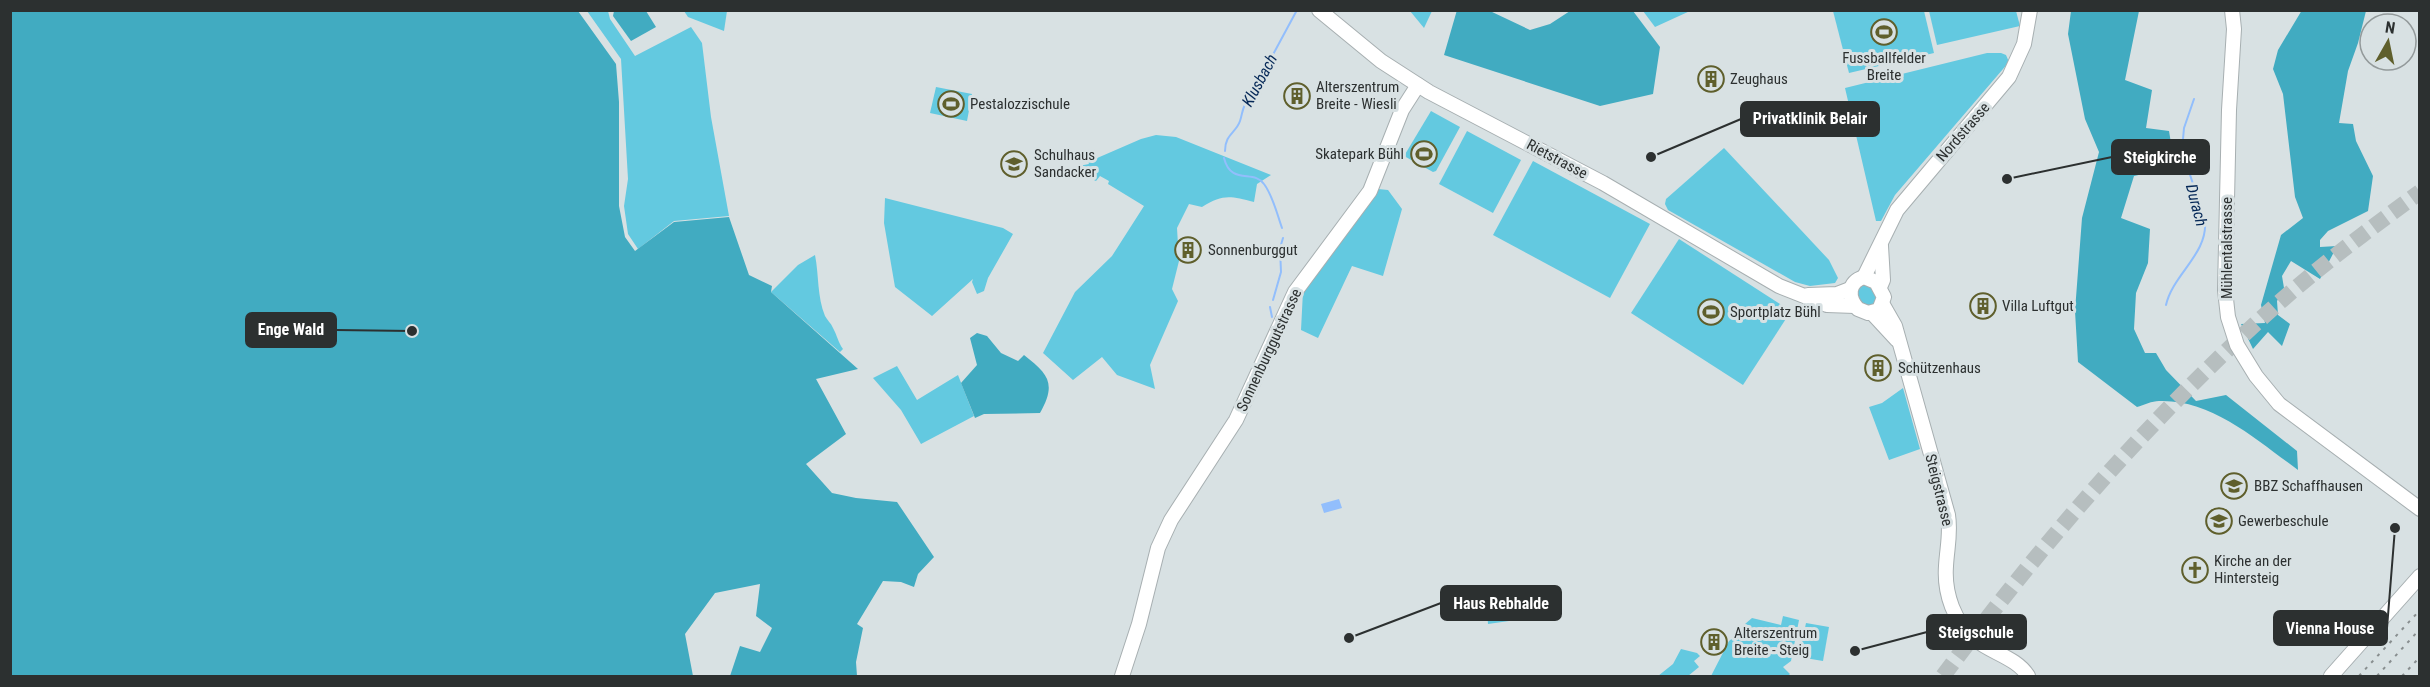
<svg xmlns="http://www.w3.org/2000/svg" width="2430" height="687" font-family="'Roboto Condensed',sans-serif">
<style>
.green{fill:#63c9e0}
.forest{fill:#41abc1}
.water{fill:#92befc}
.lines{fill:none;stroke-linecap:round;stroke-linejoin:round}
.stream{stroke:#92befc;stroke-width:2}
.highway-tunnel{stroke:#b6bebf;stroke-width:16;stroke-dasharray:16 8;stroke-linecap:butt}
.secondary-casing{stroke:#a7afb1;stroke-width:16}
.secondary{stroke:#fff;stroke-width:14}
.rail{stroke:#888e8f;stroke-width:2;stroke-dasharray:3 6;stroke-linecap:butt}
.labels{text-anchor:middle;stroke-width:6;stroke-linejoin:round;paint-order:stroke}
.poi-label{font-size:15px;fill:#2c3030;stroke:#d8e1e3;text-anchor:start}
.street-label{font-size:15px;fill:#2c3030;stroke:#d8e1e3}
.water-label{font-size:16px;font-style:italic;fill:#042756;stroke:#d8e1e3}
.leader{fill:none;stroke:#2c3030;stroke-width:2}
.callout-dot{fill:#2c3030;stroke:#d8e1e3;stroke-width:2}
.callout{fill:#2c3030;stroke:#2c3030;stroke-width:2}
.callout-label{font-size:16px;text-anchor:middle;font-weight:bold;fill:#fff}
</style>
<rect width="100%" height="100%" fill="#d8e1e3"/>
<!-- green -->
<g class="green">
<polygon points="587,11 608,11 610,19 635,56 691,27 702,43 711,117 729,216 674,221 638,249 628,234 624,206 628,179 621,59"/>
<polygon points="684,11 727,11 724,31 688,17"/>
<polygon points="1410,11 1432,11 1424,28"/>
<polygon points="1643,11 1690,11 1655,27"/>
<polygon points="1833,11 1924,11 1934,53 1849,73"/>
<polygon points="1929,11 2016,11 2020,26 1937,45"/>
<polygon points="1987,53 2001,53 2006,55 2009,62 1895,195 1881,221 1876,221 1845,88"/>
<polygon points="936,87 972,94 967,121 930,113"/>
<polygon points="1431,111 1460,127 1436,171 1433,172 1404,156"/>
<polygon points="1467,131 1521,160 1493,213 1439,184"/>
<path d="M1156,135l20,2 95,38 -14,9 -3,18c-24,-6 -31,-8 -52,5l-13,-3 -12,24 2,33 -7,28 6,12 -28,64 5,24 -38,-14 -15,-18 -29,23 -30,-27 32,-61 37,-36 32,-50 -36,-22 1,-3 -9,-5 -4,5 -27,-13 20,-4 -1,-2 53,-23z"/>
<polygon points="1724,148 1829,260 1838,278 1835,283 1810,286 1795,282 1668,210 1665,204 1666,199"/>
<polygon points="1533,161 1650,224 1610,298 1493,235"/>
<polygon points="1378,189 1388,190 1402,209 1383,276 1352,266 1318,338 1301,330 1303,291"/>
<polygon points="885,198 1003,228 1013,234 988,278 984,291 977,294 972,282 973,279 932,316 895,287 884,223"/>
<polygon points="1679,239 1791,311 1743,385 1631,313"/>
<path d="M815,255c4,20 2,42 10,61 2,4 6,7 8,12 4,7 5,14 10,21l-3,3 -69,-60 27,-27z"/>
<polygon points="1862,282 1876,288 1877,305 1865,307 1855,296"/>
<polygon points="897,366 917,400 958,375 974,416 921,444 901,410 873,378"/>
<polygon points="1903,388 1920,449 1889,460 1869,407 1882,403"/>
<polygon points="1512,593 1509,621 1488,624 1486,597"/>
<polygon points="1783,616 1799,620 1791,661 1783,667 1790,674 1788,676 1711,676 1729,641 1737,635 1738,630 1752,618 1781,625"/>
<polygon points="1806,623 1829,627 1823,661 1799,657"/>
<polygon points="1681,649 1697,653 1700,656 1694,661 1699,667 1688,676 1658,676 1673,664"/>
</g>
<!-- forest -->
<g class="forest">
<polygon points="1457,10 1490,11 1530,30 1550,24 1570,11 1633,11 1660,47 1653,94 1600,106 1444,55"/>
<polygon points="2302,10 2366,11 2358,43 2348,71 2339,123 2353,124 2356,141 2373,176 2368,211 2328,231 2320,240 2320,247 2337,246 2320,279 2291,261 2282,276 2284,288 2277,301 2278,315 2290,324 2282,346 2268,332 2253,349 2241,324 2265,323 2261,305 2281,235 2303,218 2295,197 2283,94 2273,69 2278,50"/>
<polygon points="10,11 578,11 616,64 619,102 619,206 625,237 635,251 674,222 729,217 749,275 772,286 771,292 858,369 816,379 846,434 806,464 832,493 856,498 897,502 934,557 918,574 914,587 901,582 883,581 857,624 863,628 856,662 857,676 730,676 740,646 760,652 772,628 756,616 760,584 715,593 685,634 693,676 11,676"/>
<polygon points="614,11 646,11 656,27 631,41 613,16"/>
<path d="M2071,11h68l-14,69 27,10 -6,38 23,3 6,36 -41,9 -13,42 29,11 -2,34 -12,30 -2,36 11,24h11l10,17 30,31 30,-6 71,56 1,19c-40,-29 -86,-71 -139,-69 -7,0 -15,4 -22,6l-59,-45 -3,-51 7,-93 17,-66 -14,-33 -17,-85z"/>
<path d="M977,333l10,3 14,17 17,8 6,-6c24,19 33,28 16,58l-56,1 -9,4 -14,-35 16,-18 -7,-27z"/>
</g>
<!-- water -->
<polygon class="water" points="1339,499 1342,508 1324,513 1321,504"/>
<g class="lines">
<!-- stream -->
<g class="stream">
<path d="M1225,151c0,-17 11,-18 15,-30 3,-9 2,-15 9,-22l48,-89"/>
<path d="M1224,158c7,28 30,11 40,26 9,12 13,30 18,44"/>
<polyline points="1273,300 1281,272 1280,248 1283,238"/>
<path d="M2166,305c7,-31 42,-51 39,-84l-23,-71 2,-22 10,-29"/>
<polyline points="1270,307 1272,317"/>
</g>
<!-- highway-tunnel -->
<path class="highway-tunnel" d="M1943,676c105,-140 221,-275 354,-389 40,-34 81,-64 123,-95"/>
<!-- secondary casing -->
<g class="secondary-casing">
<g id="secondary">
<polyline points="1319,10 1381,61 1429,92 1603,183 1779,286 1827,305 1855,306"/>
<polyline points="2232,10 2234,29 2229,110 2225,290 2228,317 2237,345 2256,376 2279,404 2420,509"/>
<polyline points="1864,277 1897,210 2009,77 2024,44 2030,10"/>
<path d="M1864,277l12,5 8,15 -5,13 -11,3 -10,-4c-11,-12 -10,-27 6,-32z"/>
<polyline points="1880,287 1883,280 1881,246"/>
<polyline points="1808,295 1837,294 1850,289"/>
<path d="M1883,305l12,21 53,189c3,18 -1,33 -2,51 -2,27 8,57 30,74 16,13 41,18 52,36"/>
<polyline points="1872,313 1897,340"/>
<polyline points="1122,676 1139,624 1158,548 1171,520 1236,420 1295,292 1370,191 1402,110 1418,85"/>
<polyline points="2331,676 2420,576"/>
</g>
</g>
<!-- secondary -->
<use href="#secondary" class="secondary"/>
<!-- rail -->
<g class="rail">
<polyline points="2359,676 2420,610"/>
<polyline points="2377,676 2420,629"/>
<polyline points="2402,676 2420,657"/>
</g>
</g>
<!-- icons -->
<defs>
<g id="stadium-ring" transform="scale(1.35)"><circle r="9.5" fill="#d8e1e3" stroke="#5f5f2c" stroke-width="1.5"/><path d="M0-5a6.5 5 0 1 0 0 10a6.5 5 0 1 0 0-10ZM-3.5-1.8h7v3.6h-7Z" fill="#5f5f2c"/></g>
<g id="building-ring" transform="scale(1.35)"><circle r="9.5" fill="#d8e1e3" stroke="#5f5f2c" stroke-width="1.5"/><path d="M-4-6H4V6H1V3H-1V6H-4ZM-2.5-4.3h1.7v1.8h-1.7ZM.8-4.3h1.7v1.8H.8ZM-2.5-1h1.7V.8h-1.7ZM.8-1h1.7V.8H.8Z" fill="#5f5f2c"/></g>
<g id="school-ring" transform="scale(1.35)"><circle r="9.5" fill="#d8e1e3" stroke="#5f5f2c" stroke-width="1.5"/><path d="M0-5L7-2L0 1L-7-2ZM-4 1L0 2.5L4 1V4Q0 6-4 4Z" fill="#5f5f2c"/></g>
<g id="university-ring" transform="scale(1.35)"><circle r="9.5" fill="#d8e1e3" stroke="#5f5f2c" stroke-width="1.5"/><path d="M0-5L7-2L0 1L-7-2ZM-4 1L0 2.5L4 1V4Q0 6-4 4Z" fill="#5f5f2c"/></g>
<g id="church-ring" transform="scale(1.35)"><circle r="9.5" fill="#d8e1e3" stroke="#5f5f2c" stroke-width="1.5"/><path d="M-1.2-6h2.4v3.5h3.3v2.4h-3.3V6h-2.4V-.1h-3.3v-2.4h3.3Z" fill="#5f5f2c"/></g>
</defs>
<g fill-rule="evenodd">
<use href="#stadium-ring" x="1884" y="32"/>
<use href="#building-ring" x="1711" y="79"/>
<use href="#building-ring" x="1297" y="96"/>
<use href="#stadium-ring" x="951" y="104"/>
<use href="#stadium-ring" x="1424" y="154"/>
<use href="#school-ring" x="1014" y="164"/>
<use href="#building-ring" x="1188" y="250"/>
<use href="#building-ring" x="1983" y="306"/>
<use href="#stadium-ring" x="1711" y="312"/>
<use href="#building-ring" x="1878" y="368"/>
<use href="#university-ring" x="2234" y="486"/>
<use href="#school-ring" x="2219" y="521"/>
<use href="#church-ring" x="2195" y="570"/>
<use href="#building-ring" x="1714" y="642"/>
</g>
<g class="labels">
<!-- poi labels -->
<g class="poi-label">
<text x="1884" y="63" text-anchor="middle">Fussballfelder<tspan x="1884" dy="17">Breite</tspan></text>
<text x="1730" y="84">Zeughaus</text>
<text x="1316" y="92">Alterszentrum<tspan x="1316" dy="17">Breite - Wiesli</tspan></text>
<text x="970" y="109">Pestalozzischule</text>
<text x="1404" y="159" text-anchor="end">Skatepark Bühl</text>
<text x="1034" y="160">Schulhaus<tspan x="1034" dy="17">Sandacker</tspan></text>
<text x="1208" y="255">Sonnenburggut</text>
<text x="2002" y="311">Villa Luftgut</text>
<text x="1730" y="317">Sportplatz Bühl</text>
<text x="1898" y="373">Schützenhaus</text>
<text x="2254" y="491">BBZ Schaffhausen</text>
<text x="2238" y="526">Gewerbeschule</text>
<text x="2214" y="566">Kirche an der<tspan x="2214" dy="17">Hintersteig</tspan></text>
<text x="1734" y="638">Alterszentrum<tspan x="1734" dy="17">Breite - Steig</tspan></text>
</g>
<!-- street labels -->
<g class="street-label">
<text transform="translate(1963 132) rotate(-49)" y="5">Nordstrasse</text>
<text transform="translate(1557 159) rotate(28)" y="5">Rietstrasse</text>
<text transform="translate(2227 248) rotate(-90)" y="5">Mühlentalstrasse</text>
<text transform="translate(1269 350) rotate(-65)" y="5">Sonnenburggutstrasse</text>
<text transform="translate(1939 490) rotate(76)" y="5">Steigstrasse</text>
</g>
<!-- water labels -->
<g class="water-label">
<text transform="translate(1259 80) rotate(-62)" y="6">Klusbach</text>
<text transform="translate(2197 205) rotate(75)" y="6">Durach</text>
</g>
</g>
<!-- callouts -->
<path class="leader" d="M1651 157L1741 119M2007 179L2112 157M412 331L336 330M1349 638L1441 603M2395 528L2387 628M1855 651L1927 632"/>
<g class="callout-dot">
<circle cx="1651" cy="157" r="6"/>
<circle cx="2007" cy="179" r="6"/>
<circle cx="412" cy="331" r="6"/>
<circle cx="1349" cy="638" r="6"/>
<circle cx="2395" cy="528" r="6"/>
<circle cx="1855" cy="651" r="6"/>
</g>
<g class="callout">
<rect x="1741" y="102" width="138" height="34" rx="6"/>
<rect x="2112" y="140" width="97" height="34" rx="6"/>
<rect x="246" y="313" width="90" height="34" rx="6"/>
<rect x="1441" y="586" width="120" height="34" rx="6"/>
<rect x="2274" y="611" width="113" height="34" rx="6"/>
<rect x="1927" y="615" width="99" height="34" rx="6"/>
</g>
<g class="callout-label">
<text x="1810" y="124">Privatklinik Belair</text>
<text x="2160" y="163">Steigkirche</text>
<text x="291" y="335">Enge Wald</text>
<text x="1501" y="609">Haus Rebhalde</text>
<text x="2330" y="634">Vienna House</text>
<text x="1976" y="638">Steigschule</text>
</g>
<!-- border -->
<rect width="2430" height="687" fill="none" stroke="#2c3030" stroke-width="24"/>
<!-- north arrow -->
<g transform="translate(2388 42) rotate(9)"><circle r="28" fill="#d8e1e3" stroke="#939a9b" stroke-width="1.5"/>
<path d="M0-4.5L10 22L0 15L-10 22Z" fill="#5f5f2c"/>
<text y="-9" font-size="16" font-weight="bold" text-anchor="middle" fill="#2c3030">N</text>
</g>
</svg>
